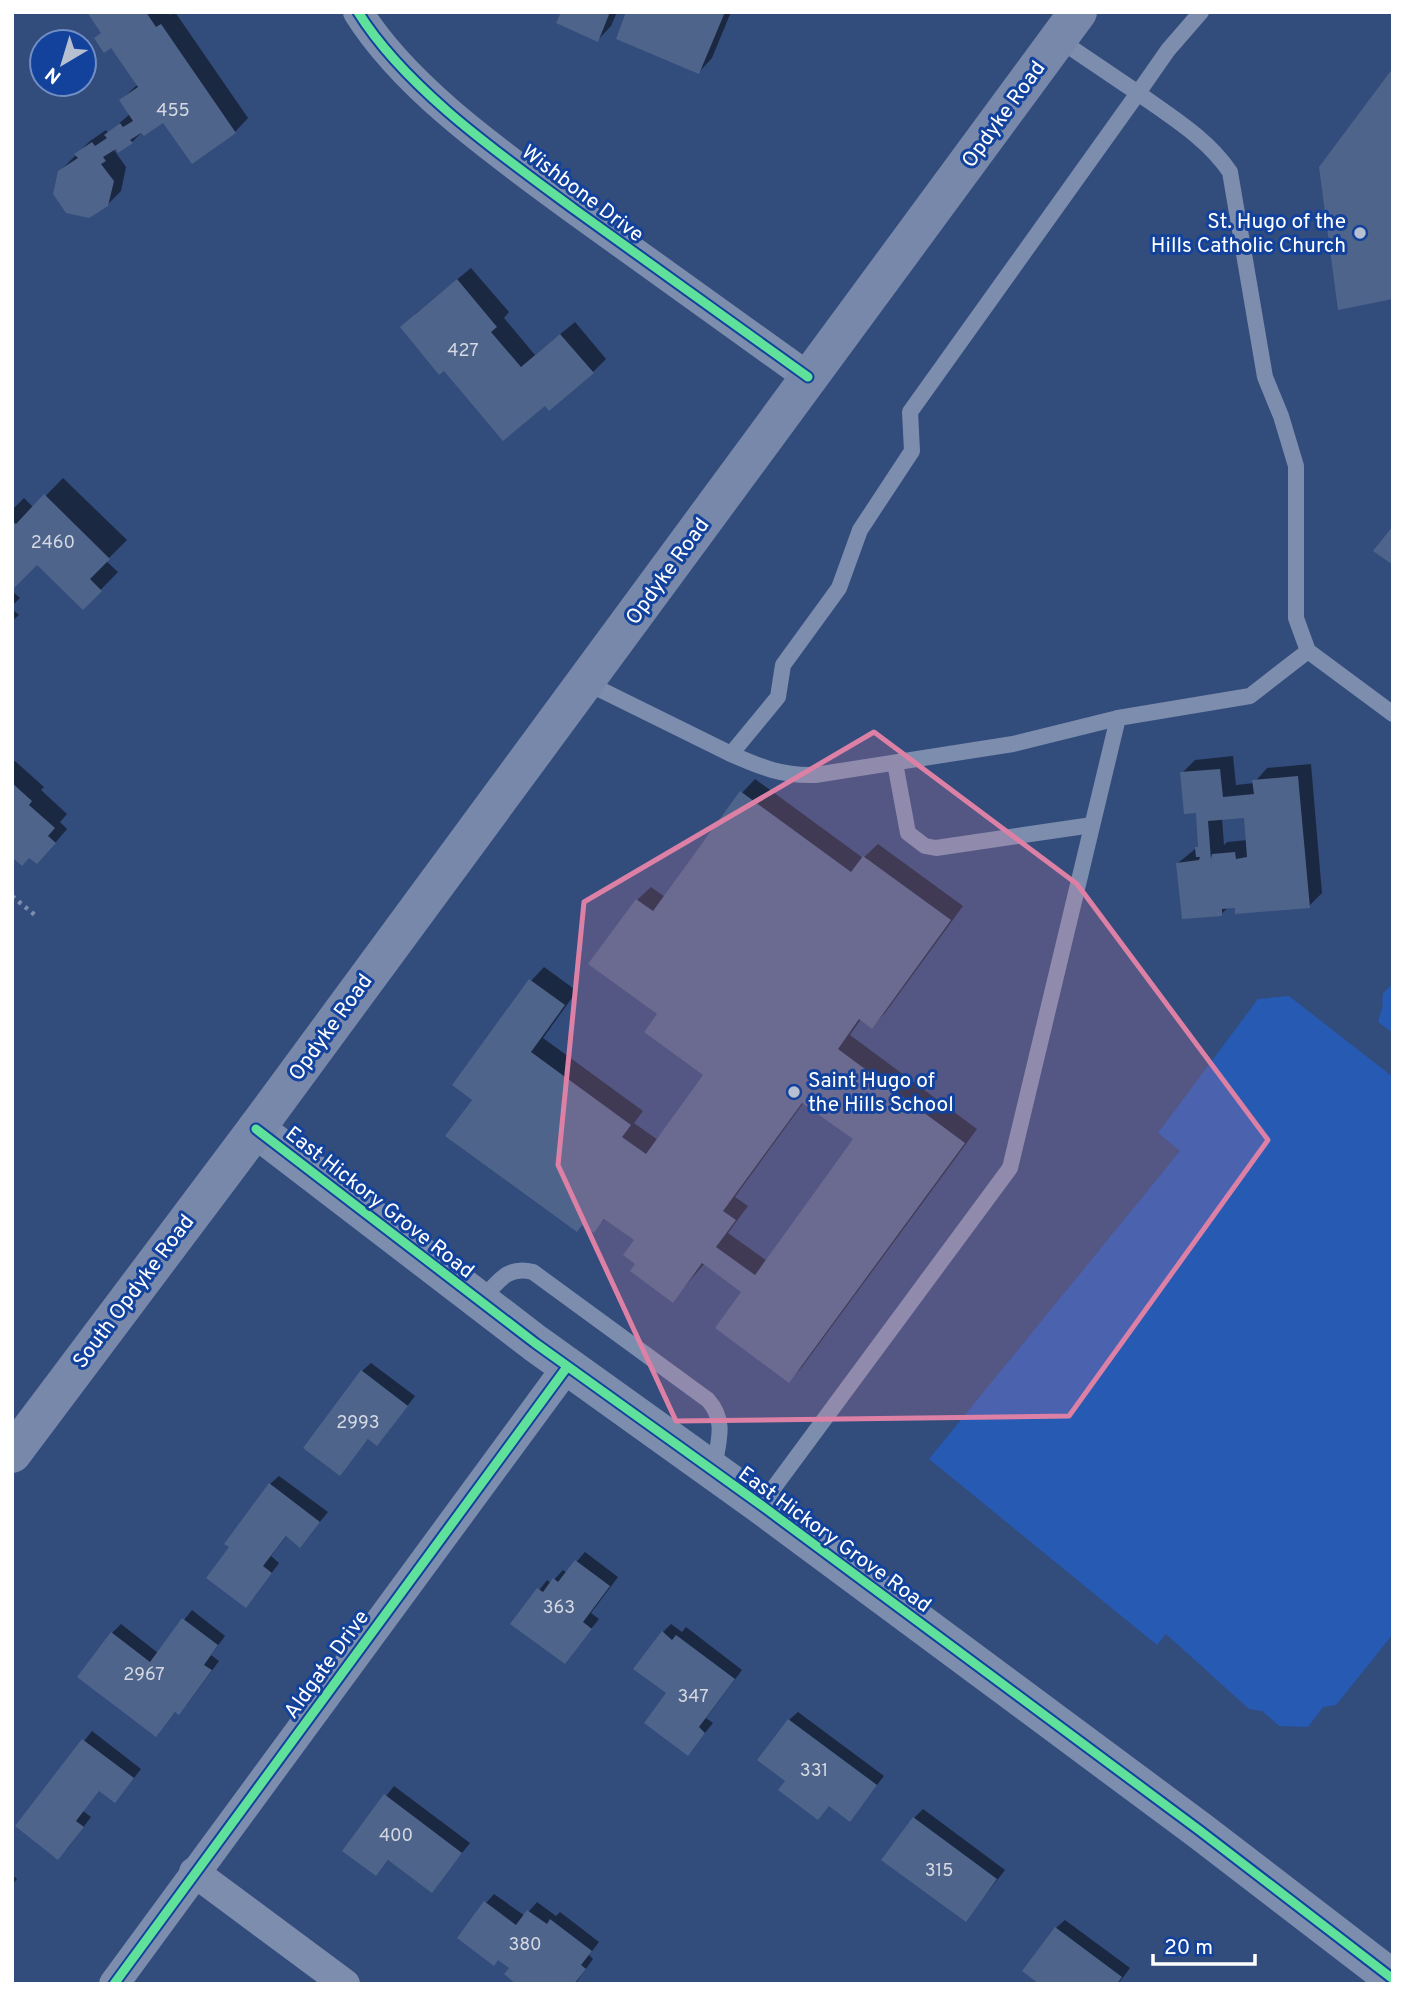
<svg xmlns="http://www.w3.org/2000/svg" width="1405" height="1996" font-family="Overpass,sans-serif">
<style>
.green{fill:#275ab2}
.shadow{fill:#0007;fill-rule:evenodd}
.building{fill:#4f648b;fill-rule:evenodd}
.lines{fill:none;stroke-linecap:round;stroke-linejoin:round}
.path{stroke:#7d8dae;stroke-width:4.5;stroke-dasharray:3.5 5;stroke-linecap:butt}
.service{stroke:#7d8dae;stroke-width:16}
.minor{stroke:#7d8dae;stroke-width:30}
.tertiary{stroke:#7d8dae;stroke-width:38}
.secondary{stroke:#7888aa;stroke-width:38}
.cycleway-casing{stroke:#12429c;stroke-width:13}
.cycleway{stroke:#60e19b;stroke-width:9}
.marked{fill:#dd80a5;fill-opacity:0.2;stroke:#dd80a5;stroke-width:5;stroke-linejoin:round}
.poi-dot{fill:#b7c0d1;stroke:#12429c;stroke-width:2.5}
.labels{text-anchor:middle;stroke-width:6;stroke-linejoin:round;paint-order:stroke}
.number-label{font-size:18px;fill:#d3d8e2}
.street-label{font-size:21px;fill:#fff;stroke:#12429c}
.poi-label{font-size:21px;fill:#fff;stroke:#12429c;text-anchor:end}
</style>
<rect width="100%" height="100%" fill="#324c7c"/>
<!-- green -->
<g class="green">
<polygon points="1393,984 1393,1033 1378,1022 1383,1005 1382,1003 1383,993"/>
<polygon points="1289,996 1393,1077 1393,1634 1336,1705 1323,1707 1308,1727 1279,1726 1262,1711 1249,1709 1166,1634 1157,1645 929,1459 1180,1151 1158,1133 1258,999"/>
</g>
<!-- shadow -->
<g class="shadow">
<polygon points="89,12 168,12 170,15 175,12 248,118 235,132 192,161 164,120 142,132 132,142 119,151 117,147 114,150 126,167 121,191 107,205 59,172 90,141 106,130 108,133 130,114 121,100 138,84"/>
<polygon points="563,12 617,12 611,26 598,40"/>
<polygon points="628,12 731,12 712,58 699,72"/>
<polygon points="471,268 509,312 504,318 535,355 575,322 606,359 593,372 545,403 445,368 415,314"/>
<polygon points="63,478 127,540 106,561 118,572 83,608 37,563 12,589 12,510 24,498 34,508"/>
<polygon points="12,591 20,598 12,606"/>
<polygon points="12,609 19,615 12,621"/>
<path d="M1233,756l3,29 18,-2 13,-15 44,-4 11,129 -13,13 -80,1 -8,7 -43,-51 22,-18 -2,-34 -16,-38 13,-13zM1246,816l2,24 -21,2 -3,3 -2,-27z"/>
<polygon points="15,761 44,787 41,790 67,814 60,822 67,829 50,849 29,856 12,855 12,764"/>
<path d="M755,779l108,79 15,-14 85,62 -78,107 -13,14 -11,-8 -11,16 127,94 -175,238 -13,14 -46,-90 -38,-28 -32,37 -36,-36 -1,-24 -30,-22 -12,13 -120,-132 57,-118 13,-14 33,24 -34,47 100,73 -9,12 24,17 48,-65 -46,-61 -69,-51 46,-63 14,-13 14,10 77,-104zM804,1102l51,37 -88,122 -39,-28 20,-27 -13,-9z"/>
<polygon points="371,1363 415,1396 385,1435 377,1444 369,1438 340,1474 362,1371"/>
<polygon points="279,1476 328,1512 300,1546 287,1535 271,1556 279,1563 254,1597 231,1547 270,1484"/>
<polygon points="585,1552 618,1577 591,1613 599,1619 565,1662 513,1624 547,1580 551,1583 563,1570 567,1573"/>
<polygon points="192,1610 225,1636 211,1655 219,1661 187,1704 178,1713 176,1711 156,1734 112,1633 121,1624 158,1653"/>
<polygon points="671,1624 682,1632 686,1627 742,1670 706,1718 713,1723 688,1754 668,1693 663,1632"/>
<polygon points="798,1712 884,1776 850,1819 830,1805 788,1780 789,1720"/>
<polygon points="92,1731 141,1769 123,1792 100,1789 83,1811 91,1817 67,1849 17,1826"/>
<polygon points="394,1786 470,1843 432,1890 390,1858 376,1874 344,1850"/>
<polygon points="923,1809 1005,1870 966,1920 914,1818"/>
<polygon points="12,1875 17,1879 12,1885"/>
<polygon points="494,1894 525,1916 537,1902 556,1916 560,1912 599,1942 589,1955 593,1959 575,1984 519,1984 486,1903"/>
<polygon points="1065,1920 1130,1968 1118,1984 1042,1984 1056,1928"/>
</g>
<!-- building -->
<g class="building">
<polygon points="87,12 146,12 156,27 161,24 236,133 192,164 163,123 144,136 141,133 130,140 133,143 118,153 116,149 103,157 106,161 101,164 114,181 108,206 89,218 66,213 53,194 58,171 78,158 74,154 92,142 95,146 107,138 104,135 120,123 123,127 133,121 119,100 138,87 111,48 104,53 94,38 101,33"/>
<polygon points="561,12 610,12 598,42 556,23"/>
<polygon points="626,12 725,12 699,74 616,39"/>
<polygon points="1393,68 1393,299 1338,310 1319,167"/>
<polygon points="457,279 497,327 491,332 521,367 560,334 594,373 549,411 545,406 503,441 444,371 439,375 400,327"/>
<polygon points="44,494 110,559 90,579 102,591 83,610 37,565 12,590 12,521 16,524"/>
<polygon points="1393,526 1393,565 1373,551"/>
<path d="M1220,769l3,28 31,-3 -2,-14 46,-4 12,132 -75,6v-6l-13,1v7l-40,3 -6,-56 23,-3 1,-3h-4l-1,-10h3l-2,-34 -12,1 -4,-42zM1244,818l3,39 -11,2 -1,-7 -23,2 -1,5 -3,-38z"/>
<polygon points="12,783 32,801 29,805 55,828 48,836 56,843 37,864 29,858 22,866 12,857"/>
<path d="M740,791l111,81 12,-16 88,64 -79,109 -13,-10 -21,30 127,94 -176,240 -74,-55 26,-36 -39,-29 -29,40 -43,-32 5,-7 -12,-9 11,-15 -30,-21 -10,14 -12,-8 -5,7 -132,-96 27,-36 -20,-15 77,-106 36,26 -34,47 100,73 -9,12 24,17 57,-79 -59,-43 13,-18 -69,-50 48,-65 17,12zM802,1103l51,36 -98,136 -39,-28 20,-27 -13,-9z"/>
<polygon points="361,1370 408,1406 377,1446 368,1439 340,1476 303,1448"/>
<polygon points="269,1483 320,1522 300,1548 286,1536 263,1566 272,1573 246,1608 206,1578 229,1547 224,1544"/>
<polygon points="575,1560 610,1586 583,1622 592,1629 565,1664 510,1624 537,1588 543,1592 553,1578 558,1582"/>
<polygon points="182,1618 218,1645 204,1665 212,1670 179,1715 175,1712 156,1737 77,1677 111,1632 150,1662"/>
<polygon points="662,1631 672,1640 676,1635 735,1679 699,1727 705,1733 688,1756 644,1723 666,1693 633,1669"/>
<polygon points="788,1719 877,1785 850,1822 829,1806 818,1820 778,1790 785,1781 757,1760"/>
<polygon points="82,1739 134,1778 115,1803 99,1791 76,1821 84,1827 58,1860 15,1826"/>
<polygon points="384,1794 462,1853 432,1893 388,1860 376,1876 342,1851"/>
<polygon points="913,1817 997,1879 966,1922 881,1860"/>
<polygon points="484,1901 516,1925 527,1910 547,1924 550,1919 592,1951 581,1965 586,1969 574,1984 516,1984 504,1974 509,1968 498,1960 494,1966 457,1938"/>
<polygon points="1055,1927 1122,1977 1117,1984 1039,1984 1022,1971"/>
</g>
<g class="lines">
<!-- path -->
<polyline class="path" points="12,896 36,916"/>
<!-- service -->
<g class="service">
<polyline points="1058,39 1138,93 1168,50 1201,12"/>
<path d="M585,682l146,72 47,-57 5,-32 56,-77 21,-58 52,-79 -2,-39 228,-319c33,24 69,45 92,79l35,205 16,39 15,50v152l12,33 85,63"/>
<path d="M731,754c30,13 50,22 84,21l198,-31 105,-26 132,-22 58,-45"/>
<polyline points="895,763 908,833 925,846 936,848 1092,825"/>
<path d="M480,1301c18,-18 26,-36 53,-29l175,128c19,21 10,42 6,68"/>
<polyline points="761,1505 1010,1168 1118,718"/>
</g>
<!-- minor -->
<g class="minor">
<path d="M358,12c48,77 143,143 216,197 78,56 156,112 234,168"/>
<polyline points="194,1872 345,1984"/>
<polyline points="114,1984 567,1367"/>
</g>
<!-- tertiary -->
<polyline class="tertiary" points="256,1129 535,1343 761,1505 1199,1830 1393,1979"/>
<!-- secondary -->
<polyline class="secondary" points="12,1454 256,1129 1078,12"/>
<!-- cycleway casing -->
<g class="cycleway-casing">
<g id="cycleway">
<path d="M358,12c48,77 143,143 216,197 78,56 156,112 234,168"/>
<polyline points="256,1129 535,1343 761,1505 1199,1830 1393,1979"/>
<polyline points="114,1984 567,1367"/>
</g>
</g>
<!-- cycleway -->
<use href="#cycleway" class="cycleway"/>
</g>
<!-- marked area -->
<path class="marked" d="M874,732l203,152 191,256 -199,276 -393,5 -118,-256 26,-263z"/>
<!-- markers -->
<g class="poi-dot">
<circle cx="1360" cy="233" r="7"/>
<circle cx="794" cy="1092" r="7"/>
</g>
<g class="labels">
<!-- number labels -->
<g class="number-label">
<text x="173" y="116">455</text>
<text x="463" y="356">427</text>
<text x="53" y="548">2460</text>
<text x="358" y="1428">2993</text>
<text x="559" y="1613">363</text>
<text x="144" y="1680">2967</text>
<text x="693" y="1702">347</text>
<text x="814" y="1776">331</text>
<text x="396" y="1841">400</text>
<text x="939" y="1876">315</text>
<text x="525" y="1950">380</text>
</g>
<!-- street labels -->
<g class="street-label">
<text transform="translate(1003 114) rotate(-54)" y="7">Opdyke Road</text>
<text transform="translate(583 193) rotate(37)" y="7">Wishbone Drive</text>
<text transform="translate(667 571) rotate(-54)" y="7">Opdyke Road</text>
<text transform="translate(330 1027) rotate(-54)" y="7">Opdyke Road</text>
<text transform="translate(380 1202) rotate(38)" y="7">East Hickory Grove Road</text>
<text transform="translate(133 1291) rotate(-53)" y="7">South Opdyke Road</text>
<text transform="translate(835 1539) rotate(36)" y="7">East Hickory Grove Road</text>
<text transform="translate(326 1664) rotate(-54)" y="7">Aldgate Drive</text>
</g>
<!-- poi labels -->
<g class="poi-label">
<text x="1346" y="228">St. Hugo of the<tspan x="1346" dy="24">Hills Catholic Church</tspan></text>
<text x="808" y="1087" text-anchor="start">Saint Hugo of<tspan x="808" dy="24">the Hills School</tspan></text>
</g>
</g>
<!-- border -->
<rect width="1405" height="1996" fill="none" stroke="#ffffff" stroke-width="28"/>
<!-- north arrow -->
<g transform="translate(63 63) rotate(218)"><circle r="33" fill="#12429c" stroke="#718ec4" stroke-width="2"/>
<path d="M0-5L12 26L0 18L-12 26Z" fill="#b7c0d1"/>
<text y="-10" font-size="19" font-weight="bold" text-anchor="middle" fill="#ffffff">N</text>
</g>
<!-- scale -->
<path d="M1153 1954v10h102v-10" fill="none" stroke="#ffffff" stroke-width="3.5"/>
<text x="1164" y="1954" font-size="21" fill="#ffffff" stroke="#12429c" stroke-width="5" paint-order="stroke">20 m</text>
</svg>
